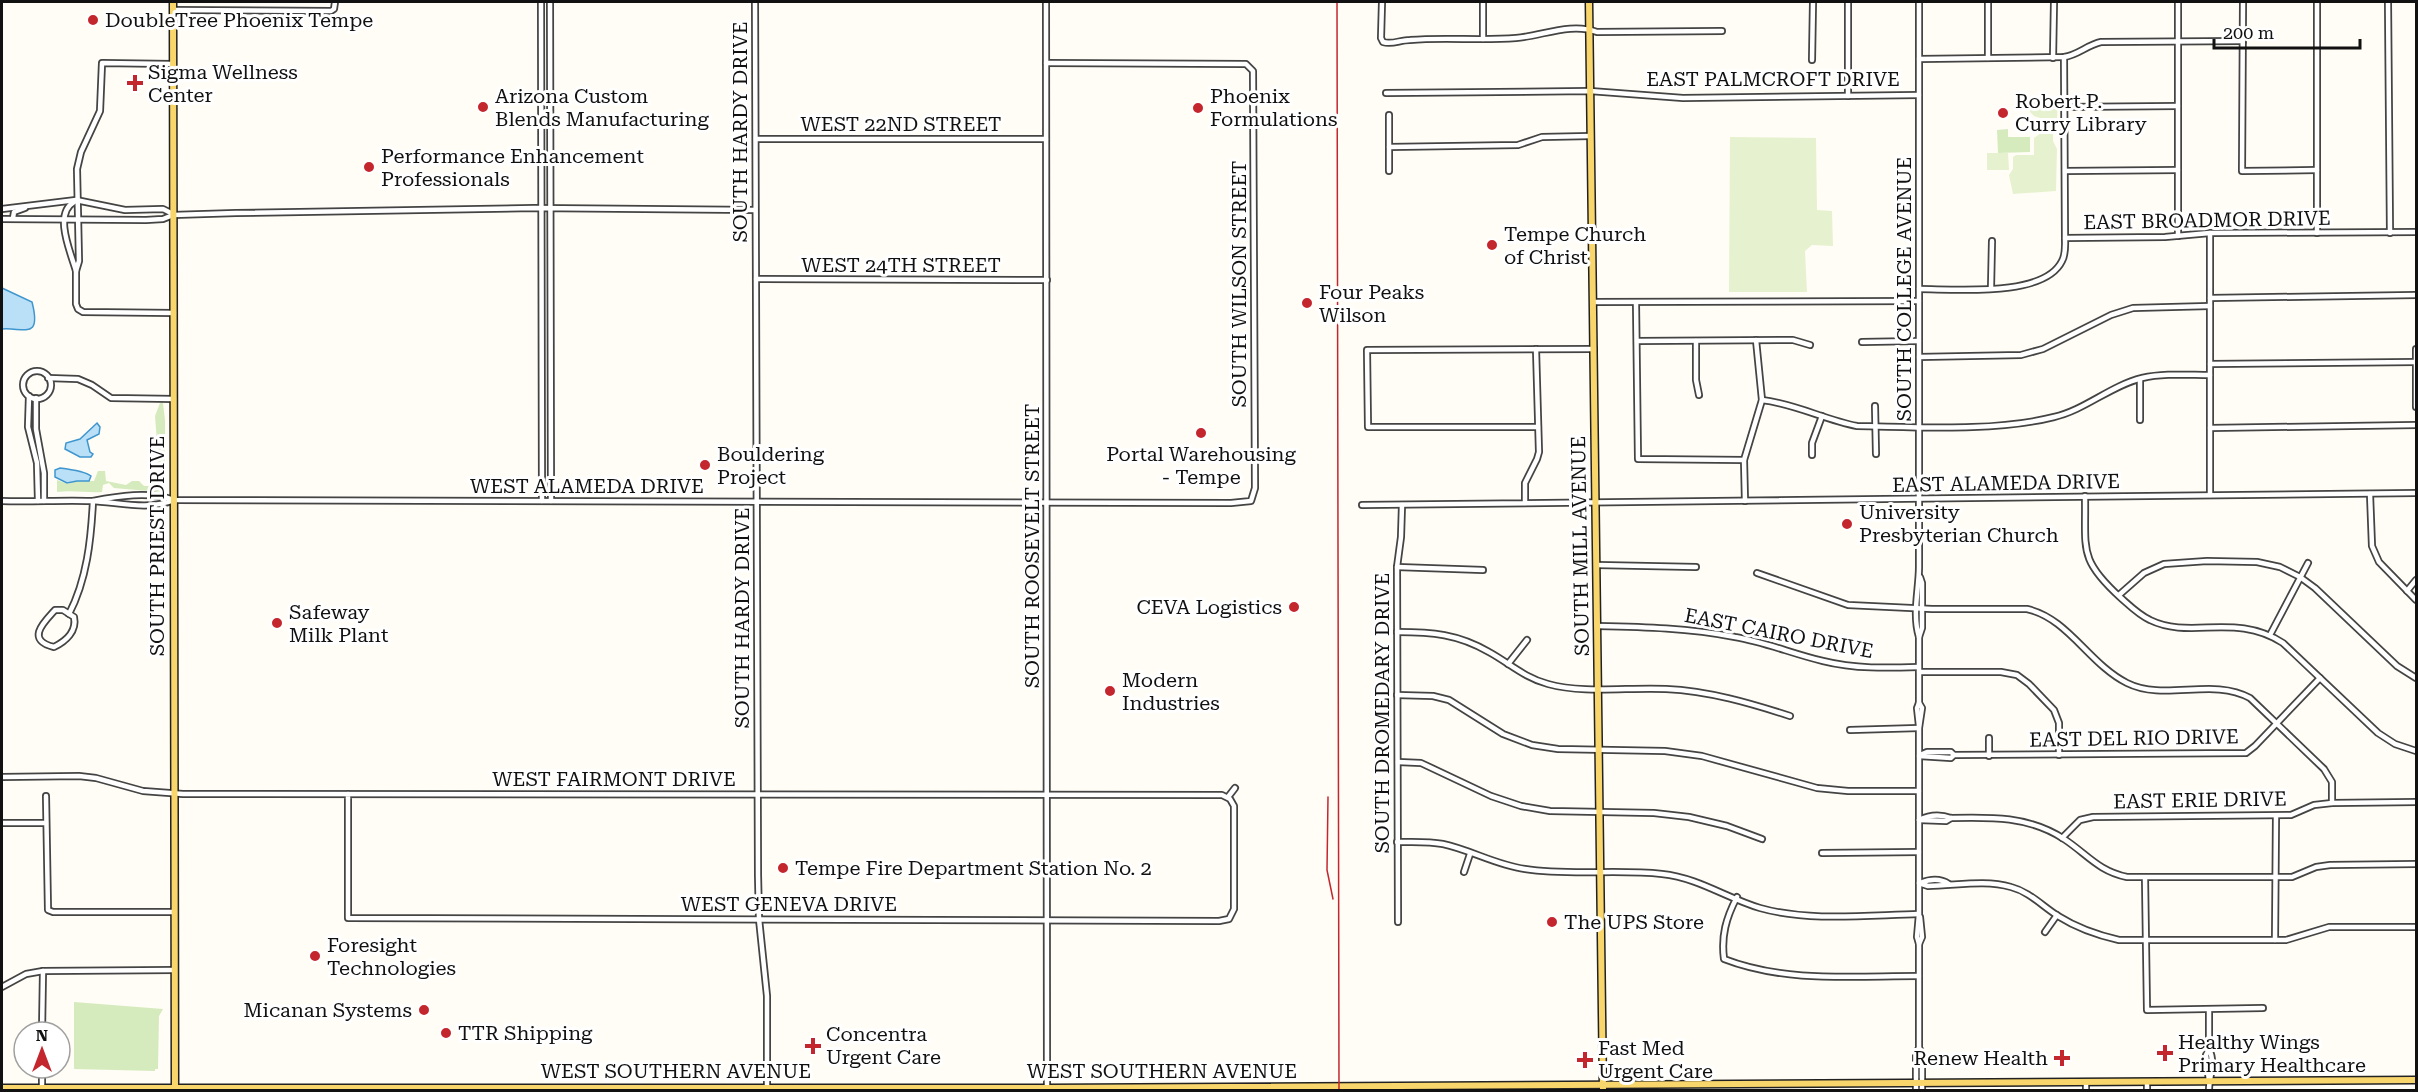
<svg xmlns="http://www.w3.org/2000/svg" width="2418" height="1092" font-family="'Roboto Serif',serif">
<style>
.green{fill:#d5ebbd}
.pitch{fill:#e6f2cf}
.water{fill:#b9e0f7;stroke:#3f96cf;stroke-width:1.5}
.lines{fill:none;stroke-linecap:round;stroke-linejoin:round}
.minor-casing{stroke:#444;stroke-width:8}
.major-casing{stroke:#222;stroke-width:9}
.minor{stroke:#fff;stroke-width:4.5}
.major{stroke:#f9d66b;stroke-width:6}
.rail{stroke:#c4262e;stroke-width:1.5}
.poi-dot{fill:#c4262e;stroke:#fff;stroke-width:2}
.labels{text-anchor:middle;stroke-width:6;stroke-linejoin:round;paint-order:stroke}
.poi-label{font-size:20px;fill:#111;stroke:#fff;text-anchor:start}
.street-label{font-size:20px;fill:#111;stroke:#fff}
</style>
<rect width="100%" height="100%" fill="#fffdf5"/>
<!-- green -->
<g class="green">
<polygon points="2008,129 2008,137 2030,137 2030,152 1998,153 1997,130"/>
<path d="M160,403h3l2,17v67l-5,5 -46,-4 -5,-5 -6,2 -1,7c-15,1 -29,-2 -45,0v-12l11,4 8,-3h18l4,-10h7l1,10 20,4 6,-4h7l5,5h15l1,-14 -6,-7 -1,-6 4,-17 -2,-26z"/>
<polygon points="74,1002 163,1009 159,1016 158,1069 155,1069 155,1071 74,1069"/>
</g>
<!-- pitch -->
<g class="pitch">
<polygon points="2058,99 2057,120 2053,127 2053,141 2057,149 2056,191 2013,194 2009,175 2013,169 2013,157 2016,155 2034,155 2034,138 2044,131 2040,118 2034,116 2030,112 2030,100"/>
<polygon points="1730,137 1816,138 1817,210 1832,211 1833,246 1812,245 1805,251 1807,292 1729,292"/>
<polygon points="1987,153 2008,153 2009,170 1987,170"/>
</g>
<!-- water -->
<g class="water">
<path d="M2,288l30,14c10,39 -9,25 -30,27z"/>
<polygon points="97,423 100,427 99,434 87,440 90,452 93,454 91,457 80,457 65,449 66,443 80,439"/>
<path d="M60,468c8,1 26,4 31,8l-2,5h-12l-10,2 -12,-6v-7z"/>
</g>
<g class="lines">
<!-- minor casing -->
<g class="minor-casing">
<g id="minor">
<polyline points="541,2 542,501"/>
<polyline points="550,2 551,501"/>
<polyline points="755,2 758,875 759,919 767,996 767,1090"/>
<polyline points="1046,2 1047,1090"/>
<path d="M1382,2l-1,36 2,4c9,3 17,-2 27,-2 35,-3 71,1 106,-2 26,-2 55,-16 81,-6l125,-1"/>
<polyline points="1483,2 1483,39"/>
<polyline points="1848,2 1848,96"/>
<polyline points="1988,2 1988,58"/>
<polyline points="2243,2 2242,171 2317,170"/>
<polyline points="2388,2 2390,233"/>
<polyline points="173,10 331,11 334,9 335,2"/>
<polyline points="2053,58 2054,2"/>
<path d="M1919,59l145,-2c14,-2 23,-12 37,-15l142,-1"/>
<polyline points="1812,60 1813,2"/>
<polyline points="172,64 102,63 100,111 81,152 77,169 79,261 76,271 76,304 78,309 83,312 174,313"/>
<polyline points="1386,93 1590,91 1683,98 1919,95"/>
<polyline points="2065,107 2178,106"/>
<polyline points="1389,115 1389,171"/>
<polyline points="756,139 1046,139"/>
<polyline points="1389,147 1518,145 1542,137 1591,136"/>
<polyline points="2065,171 2178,170"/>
<path d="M74,202c-21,12 -3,51 2,69"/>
<polyline points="2,209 76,200 125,210 163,209 173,214"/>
<polyline points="13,218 14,212 25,208"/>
<polyline points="2,219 146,220 163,219 173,215 236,213 534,208 755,210"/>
<polyline points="2210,233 2210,495"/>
<polyline points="2317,233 2317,2"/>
<polyline points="2178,236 2178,2"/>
<polyline points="2065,238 2165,237 2210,233 2416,232"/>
<polyline points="756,279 1047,280"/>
<polyline points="1991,288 1992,241"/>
<path d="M1919,289c35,0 125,9 143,-28 4,-7 3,-16 3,-23l-1,-181"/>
<polyline points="2210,298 2416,295"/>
<polyline points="1593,302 1919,301"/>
<polyline points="1636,303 1638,459 1744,460"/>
<polyline points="1637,341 1793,340 1810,345"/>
<polyline points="1696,341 1696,380 1699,395"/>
<polyline points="1862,342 1919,341"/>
<polyline points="2416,349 2416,407"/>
<polyline points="1919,357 2021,355 2043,349 2111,315 2133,308 2210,306"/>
<polyline points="2210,364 2416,362"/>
<circle cx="37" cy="385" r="14"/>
<polyline points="48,378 78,379 92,385 111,398 174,399"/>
<polyline points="29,396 28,427 37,463 38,501"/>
<polyline points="36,398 36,429 44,473 44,501"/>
<path d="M1762,400c34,4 63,20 95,26 62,1 137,6 197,-9 31,-7 56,-31 88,-39 22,-5 45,-3 68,-3"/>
<polyline points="1875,406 1876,454"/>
<polyline points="2140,420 2140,379"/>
<polyline points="1538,427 1368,427 1367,350 1594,349"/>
<polyline points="2210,428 2416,425"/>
<polyline points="1812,455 1812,443 1822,416"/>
<polyline points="2370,494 2372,546 2379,562 2416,600"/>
<path d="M2085,496c1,54 -7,63 36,102 9,8 18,17 29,22 41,20 85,-8 133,23l95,90 17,11 21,7"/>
<path d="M2,501c29,1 59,-1 89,0 27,1 57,10 83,-1"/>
<path d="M93,501c25,-5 56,-10 81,-1l1057,3 20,-2 4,-13 -2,-417 -7,-7 -200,-1"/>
<polyline points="1745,501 1744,460 1762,400 1756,340"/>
<polyline points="1525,503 1525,483 1537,459 1539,452 1536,349"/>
<polyline points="1362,505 2416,493"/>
<polyline points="1597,565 1696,567"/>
<polyline points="1397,567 1483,570"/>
<path d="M1757,573l91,32 84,4h95c41,9 62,55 100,74 38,19 85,-6 123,15l74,71 8,13v21"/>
<polyline points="2407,591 2416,580"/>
<polyline points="2119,595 2144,573 2164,564 2207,561 2257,562 2280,567 2300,577 2315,588 2397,666 2416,678"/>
<path d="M55,610h8l11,7c3,14 -8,24 -20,30 -29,-7 -10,-25 1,-37z"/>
<path d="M69,614c18,-35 22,-74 24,-113"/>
<path d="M1597,626c47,1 92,2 138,11 30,5 58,17 88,24 32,8 64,7 96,6"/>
<path d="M1397,632c35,0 61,2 92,20 20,11 36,26 59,32 36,10 81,3 118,5 43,2 84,14 124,27"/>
<polyline points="2270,635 2308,563"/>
<path d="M1919,637c-7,-23 0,-48 0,-70v-565"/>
<polyline points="1508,664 1527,640"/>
<polyline points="1919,672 2001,672 2017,675 2029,684 2054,710 2059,723 2059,755"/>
<polyline points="1397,695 1433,696 1449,700 1503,734 1532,745 1558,749 1665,751 1702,756 1817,788 1848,791 1919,791"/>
<polyline points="1919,703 1922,708 1919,728 1919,914 1917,937 1919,944"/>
<polyline points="1919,726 1917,708 1919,703 1919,637 1922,628 1922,583 1920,577"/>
<polyline points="1850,730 1919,728"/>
<polyline points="1989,738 1989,756"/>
<polyline points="1920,755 1927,752 1951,752 1954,755"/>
<polyline points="1919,756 1951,758 1954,755 2246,753 2255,746 2320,678"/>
<polyline points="1398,762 1421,763 1491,796 1521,806 1550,811 1654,813 1689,817 1727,826 1762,839"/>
<polyline points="2,777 79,776 96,778 143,791 183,794 1222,795 1230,799 1234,806 1234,909 1229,919 1219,921 348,918 348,794"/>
<polyline points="46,796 48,910 53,912 173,912"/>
<polyline points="1228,797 1235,788"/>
<path d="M1919,820c10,-5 21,-6 32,-2 40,-1 78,-2 113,21 23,15 34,32 63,38h165l24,-10 14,-2 86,-1"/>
<polyline points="1919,820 1946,821 1951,818"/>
<polyline points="2,823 46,823"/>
<polyline points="2062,838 2080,820 2093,817 2291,815 2314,805 2332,803 2416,802"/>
<path d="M1397,842c15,0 31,-1 46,2 28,6 53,21 82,25 45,7 91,0 137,5 37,4 64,24 98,34 49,14 109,7 159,6"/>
<polyline points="1822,853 1919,852"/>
<polyline points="1464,872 1470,854"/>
<polyline points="2145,878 2147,1010 2263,1008"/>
<path d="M1919,883l9,3c27,0 56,-7 83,1 19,5 31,19 47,29 19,12 39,19 61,24h167l43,-13h87"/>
<path d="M1920,883c10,-4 20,-5 29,1"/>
<path d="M1737,897c-11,21 -16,39 -13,62 62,24 129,17 195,17"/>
<polyline points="1920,917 1922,937 1919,944 1919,1048 1922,1053 1922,1090"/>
<polyline points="1398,922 1397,567 1401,537 1402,505"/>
<polyline points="2045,932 2057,915"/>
<polyline points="2275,940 2276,816"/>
<polyline points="2,987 26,974 43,971 174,970"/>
<polyline points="2209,1010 2209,1049 2206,1055 2209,1081"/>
<polyline points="42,1032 43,971"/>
<path d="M2209,1049c7,14 0,27 0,41"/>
<polyline points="2086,1082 2086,1090"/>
<polyline points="42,1088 42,1068"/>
<polyline points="1916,1090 1916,1053 1919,1048"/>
<polyline points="2147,1090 2147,1082"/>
</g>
</g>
<!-- major casing -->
<g class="major-casing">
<g id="major">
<polyline points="173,2 175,1090"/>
<polyline points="1589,2 1603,1090"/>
<polyline points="2,1088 1047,1088 2416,1080"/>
</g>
</g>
<!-- minor -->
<use href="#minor" class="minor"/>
<!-- major -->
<use href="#major" class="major"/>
<!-- rail -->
<g class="rail">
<polyline points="1337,2 1339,1090"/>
<polyline points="1328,797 1327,870 1333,899"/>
</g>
</g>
<!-- markers -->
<g class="poi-dot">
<circle cx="93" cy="20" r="6"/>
<path d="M132 74h6v6h6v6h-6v6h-6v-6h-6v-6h6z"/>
<circle cx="483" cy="107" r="6"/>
<circle cx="1198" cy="108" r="6"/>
<circle cx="2003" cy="113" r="6"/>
<circle cx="369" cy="167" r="6"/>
<circle cx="1492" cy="245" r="6"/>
<circle cx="1307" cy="303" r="6"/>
<circle cx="1201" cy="433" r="6"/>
<circle cx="705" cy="465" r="6"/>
<circle cx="1847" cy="524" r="6"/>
<circle cx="1294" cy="607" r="6"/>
<circle cx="277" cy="623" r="6"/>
<circle cx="1110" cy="691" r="6"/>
<circle cx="783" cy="868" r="6"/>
<circle cx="1552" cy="922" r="6"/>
<circle cx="315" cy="956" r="6"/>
<circle cx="424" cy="1010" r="6"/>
<circle cx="446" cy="1033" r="6"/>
<path d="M810 1037h6v6h6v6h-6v6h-6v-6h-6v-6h6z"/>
<path d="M2162 1044h6v6h6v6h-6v6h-6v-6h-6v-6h6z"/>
<path d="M2059 1049h6v6h6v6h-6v6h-6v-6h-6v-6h6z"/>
<path d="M1582 1051h6v6h6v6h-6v6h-6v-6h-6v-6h6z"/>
</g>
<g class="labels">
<!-- poi labels -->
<g class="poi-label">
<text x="105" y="27">DoubleTree Phoenix Tempe</text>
<text x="148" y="79">Sigma Wellness<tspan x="148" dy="23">Center</tspan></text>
<text x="495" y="103">Arizona Custom<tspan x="495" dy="23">Blends Manufacturing</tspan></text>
<text x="1210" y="103">Phoenix<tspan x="1210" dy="23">Formulations</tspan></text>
<text x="2015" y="108">Robert P.<tspan x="2015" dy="23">Curry Library</tspan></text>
<text x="381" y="163">Performance Enhancement<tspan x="381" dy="23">Professionals</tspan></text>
<text x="1504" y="241">Tempe Church<tspan x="1504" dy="23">of Christ</tspan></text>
<text x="1319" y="299">Four Peaks<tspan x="1319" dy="23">Wilson</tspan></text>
<text x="717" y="461">Bouldering<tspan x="717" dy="23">Project</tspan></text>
<text x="1201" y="461" text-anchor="middle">Portal Warehousing<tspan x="1201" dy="23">- Tempe</tspan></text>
<text x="1859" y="519">University<tspan x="1859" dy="23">Presbyterian Church</tspan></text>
<text x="1282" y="614" text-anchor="end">CEVA Logistics</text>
<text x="289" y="619">Safeway<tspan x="289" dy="23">Milk Plant</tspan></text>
<text x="1122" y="687">Modern<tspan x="1122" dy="23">Industries</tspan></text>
<text x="795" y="875">Tempe Fire Department Station No. 2</text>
<text x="1564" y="929">The UPS Store</text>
<text x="327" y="952">Foresight<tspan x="327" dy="23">Technologies</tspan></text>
<text x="412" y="1017" text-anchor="end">Micanan Systems</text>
<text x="458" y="1040">TTR Shipping</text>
<text x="826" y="1041">Concentra<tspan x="826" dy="23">Urgent Care</tspan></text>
<text x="2178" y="1049">Healthy Wings<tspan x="2178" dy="23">Primary Healthcare</tspan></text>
<text x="1598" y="1055">Fast Med<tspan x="1598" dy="23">Urgent Care</tspan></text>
<text x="2048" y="1065" text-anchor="end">Renew Health</text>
</g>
<!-- street labels -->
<g class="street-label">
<text x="1773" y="86">EAST PALMCROFT DRIVE</text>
<text x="901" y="131">WEST 22ND STREET</text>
<text transform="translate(740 132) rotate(-90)" y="7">SOUTH HARDY DRIVE</text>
<text transform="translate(2207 220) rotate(-1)" y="7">EAST BROADMOR DRIVE</text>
<text x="901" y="272">WEST 24TH STREET</text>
<text transform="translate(1239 284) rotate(-90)" y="7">SOUTH WILSON STREET</text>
<text transform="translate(1904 289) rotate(-90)" y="7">SOUTH COLLEGE AVENUE</text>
<text transform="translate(2006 483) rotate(-1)" y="7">EAST ALAMEDA DRIVE</text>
<text x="587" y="493">WEST ALAMEDA DRIVE</text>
<text transform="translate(157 546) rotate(-90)" y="7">SOUTH PRIEST DRIVE</text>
<text transform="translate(1032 546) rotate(-90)" y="7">SOUTH ROOSEVELT STREET</text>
<text transform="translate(1580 546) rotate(-91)" y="7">SOUTH MILL AVENUE</text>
<text transform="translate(742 618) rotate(-90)" y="7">SOUTH HARDY DRIVE</text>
<text transform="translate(1779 633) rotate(11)" y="7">EAST CAIRO DRIVE</text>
<text transform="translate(1382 713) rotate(-90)" y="7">SOUTH DROMEDARY DRIVE</text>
<text transform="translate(2134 738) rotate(-1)" y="7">EAST DEL RIO DRIVE</text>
<text x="614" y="786">WEST FAIRMONT DRIVE</text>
<text transform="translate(2200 800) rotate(-1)" y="7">EAST ERIE DRIVE</text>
<text x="789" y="911">WEST GENEVA DRIVE</text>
<text x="676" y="1078">WEST SOUTHERN AVENUE</text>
<text x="1162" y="1078">WEST SOUTHERN AVENUE</text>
</g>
</g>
<!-- border -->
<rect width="2418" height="1092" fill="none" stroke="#111111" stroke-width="6"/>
<!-- north arrow -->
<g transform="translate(42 1050)"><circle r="28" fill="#ffffff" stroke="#a0a0a0" stroke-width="1.5"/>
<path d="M0-4.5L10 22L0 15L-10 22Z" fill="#c4262e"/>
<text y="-9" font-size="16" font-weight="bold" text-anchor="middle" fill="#111111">N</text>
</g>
<!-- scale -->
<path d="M2214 39v9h146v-9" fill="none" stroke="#111111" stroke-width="3"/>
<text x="2223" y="39" font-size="18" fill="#111111" stroke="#ffffff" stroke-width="4.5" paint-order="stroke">200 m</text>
</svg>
